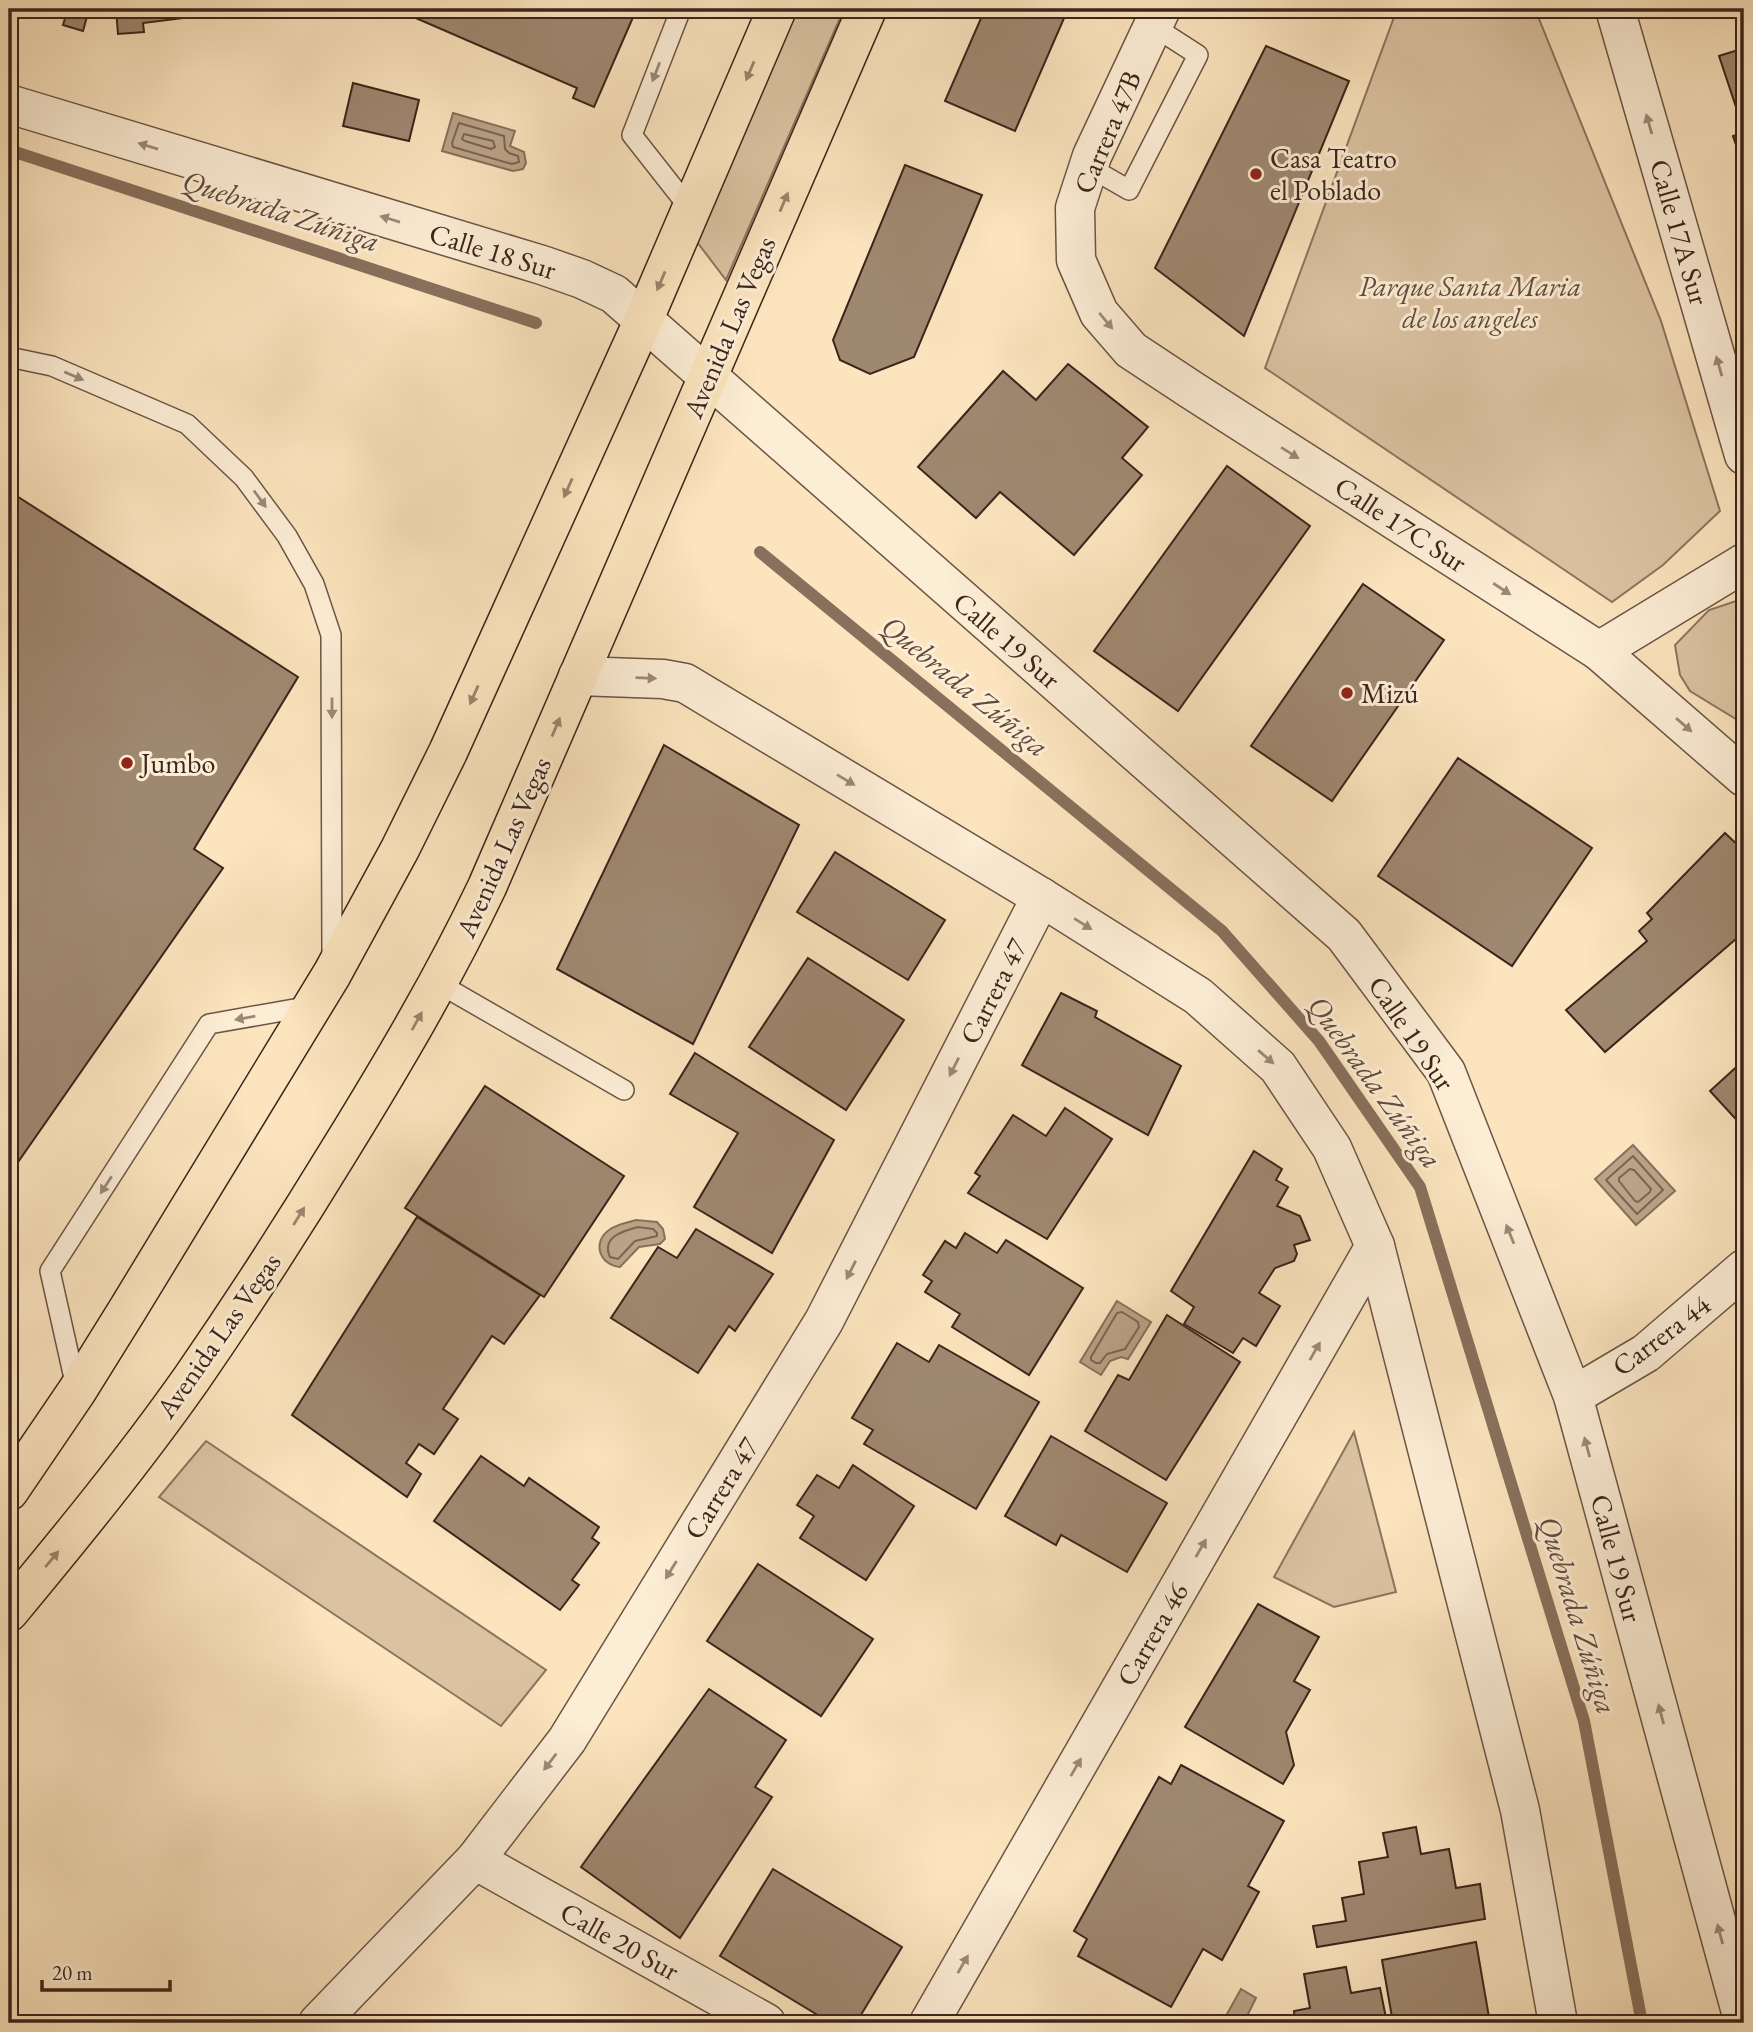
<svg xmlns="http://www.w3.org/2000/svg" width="1753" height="2032" font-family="'EB Garamond',serif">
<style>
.green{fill:#dbc3a2;stroke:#8c745e;stroke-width:2}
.water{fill:#baa387;stroke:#88705c;stroke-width:2}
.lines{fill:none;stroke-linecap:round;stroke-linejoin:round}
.shore{stroke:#7b6451;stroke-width:2}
.stream{stroke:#88705c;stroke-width:12}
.building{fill:#9f8870;stroke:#3c241b;stroke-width:2}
.lane-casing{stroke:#6c5444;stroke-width:22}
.street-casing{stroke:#6c5444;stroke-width:41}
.primary-casing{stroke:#3c241b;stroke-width:41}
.lane{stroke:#fcedd5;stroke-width:19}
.street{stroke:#fcedd5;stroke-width:38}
.primary{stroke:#fbe4be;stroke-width:38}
.oneway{fill:#9c846c}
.oneway2{fill:#9c8878}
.poi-dot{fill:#8f2418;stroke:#fcedd5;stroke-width:2.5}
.labels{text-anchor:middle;stroke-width:6;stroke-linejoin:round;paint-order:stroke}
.street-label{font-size:28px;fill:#3c241b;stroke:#fcedd5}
.poi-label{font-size:28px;fill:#3c241b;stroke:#fcedd5;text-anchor:start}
.park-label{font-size:28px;font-style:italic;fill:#644c3d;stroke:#fcedd5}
.water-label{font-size:30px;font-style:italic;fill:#624a3b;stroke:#fcedd5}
</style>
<rect width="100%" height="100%" fill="#fbe4be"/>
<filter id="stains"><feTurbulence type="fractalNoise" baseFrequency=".00286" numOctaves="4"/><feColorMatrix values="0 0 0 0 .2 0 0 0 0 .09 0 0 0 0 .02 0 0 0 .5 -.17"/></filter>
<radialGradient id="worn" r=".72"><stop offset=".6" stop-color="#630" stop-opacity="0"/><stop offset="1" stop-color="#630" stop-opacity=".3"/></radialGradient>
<!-- green -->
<g class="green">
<polygon points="794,9 844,9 726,280 694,238"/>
<polygon points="1397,9 1535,9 1661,321 1720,511 1663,565 1612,602 1265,368"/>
<polygon points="1736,601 1744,602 1744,724 1690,691 1680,675 1675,645 1709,610"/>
<polygon points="1354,1432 1396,1592 1334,1607 1274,1577"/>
<polygon points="206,1441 546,1670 501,1726 159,1497"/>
</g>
<!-- water -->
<g class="water">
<polygon points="453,113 515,131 510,146 524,152 526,163 523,169 513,171 442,151"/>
<polygon points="1633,1145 1675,1191 1636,1225 1595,1179"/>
<path d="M636,1220l21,2 6,7 2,10 -5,5 -21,3 -19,20c-21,-2 -28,-25 -11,-37 8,-6 18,-7 27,-10z"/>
<polygon points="1117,1301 1151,1322 1128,1359 1121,1357 1110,1361 1101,1375 1080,1362"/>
<polygon points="1241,1989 1256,1998 1248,2014 1248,2023 1222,2023"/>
</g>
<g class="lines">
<!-- shore -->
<g class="shore">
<polygon points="459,123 504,136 505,149 509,153 518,156 519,162 512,164 453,147 452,143"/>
<polygon points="464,134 493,141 495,147 491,149 465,141 462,139"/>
<polygon points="1633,1156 1663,1190 1637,1214 1606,1180"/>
<polygon points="1630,1169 1634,1170 1651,1189 1650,1192 1638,1202 1635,1201 1619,1181 1619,1178"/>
<path d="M638,1227l15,2 4,4v3l-22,5 -17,18 -8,-2c-9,-20 13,-26 28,-30z"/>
<polygon points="1122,1312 1138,1322 1139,1327 1125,1349 1107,1354 1100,1363 1096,1363 1091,1360 1091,1357 1117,1313"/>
</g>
<!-- stream -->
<g class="stream">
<polyline points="9,150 536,323"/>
<polyline points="760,552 1222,931 1319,1041 1420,1187 1584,1721 1642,2023"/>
</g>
</g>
<!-- building -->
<g class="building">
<polygon points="44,9 89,9 83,31 63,25 66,15"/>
<polygon points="116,9 256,9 143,23 144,32 118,34"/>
<polygon points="365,9 391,9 387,17"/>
<polygon points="395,9 619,9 634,15 594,107 573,98 577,88"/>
<polygon points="985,9 1068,9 1015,131 945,101"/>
<polygon points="1645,9 1670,9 1647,16"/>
<polygon points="1266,46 1349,81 1244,336 1155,268"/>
<polygon points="1744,48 1744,131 1719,56"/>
<polygon points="353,83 419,100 409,141 343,126"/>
<polygon points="1744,132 1744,168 1733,136"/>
<polygon points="905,165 982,195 914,357 870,374 840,360 833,340"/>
<polygon points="1744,310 1744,335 1737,312"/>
<polygon points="1068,364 1148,427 1122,458 1142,475 1074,555 1000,492 976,518 918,467 1003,371 1036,400"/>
<polygon points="1227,466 1310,526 1178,711 1094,651"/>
<polygon points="9,491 298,677 194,849 223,868 9,1175"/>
<polygon points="1363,584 1444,640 1332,801 1251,746"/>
<polygon points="664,745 799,825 693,1044 557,969"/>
<polygon points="1458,758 1592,848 1512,966 1378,876"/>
<polygon points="1725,833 1744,851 1744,932 1605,1052 1566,1010 1647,941 1639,931 1652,919 1647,913"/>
<polygon points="835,852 945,920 908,980 797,912"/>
<polygon points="808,958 904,1020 846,1110 749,1047"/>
<polygon points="1061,993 1097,1011 1095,1017 1181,1066 1148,1135 1022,1065"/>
<polygon points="695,1053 834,1140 772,1253 694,1207 738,1133 670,1094"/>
<polygon points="1744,1060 1744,1128 1710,1091"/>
<polygon points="485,1086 624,1176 544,1297 405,1208"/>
<polygon points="1065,1108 1112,1139 1047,1239 968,1193 980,1176 975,1173 1013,1115 1046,1136"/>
<polygon points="1254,1151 1282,1169 1276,1180 1288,1187 1277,1206 1300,1216 1310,1240 1294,1245 1297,1254 1294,1261 1275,1268 1259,1293 1280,1306 1256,1346 1243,1338 1233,1353 1184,1324 1194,1307 1171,1291"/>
<polygon points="417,1217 540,1295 504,1344 492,1336 443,1409 458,1419 434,1454 419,1444 406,1463 421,1474 407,1497 292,1415"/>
<polygon points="696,1229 773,1274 735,1331 729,1326 698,1373 611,1318 658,1247 677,1258"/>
<polygon points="965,1233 997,1253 1006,1240 1083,1288 1029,1375 952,1327 960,1314 925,1292 932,1281 923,1275 945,1241 956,1248"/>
<polygon points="1167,1315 1240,1362 1166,1480 1085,1431 1118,1375 1129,1380"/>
<polygon points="897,1343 929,1362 939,1345 1039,1402 976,1509 864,1444 873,1430 852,1418"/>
<polygon points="1051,1436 1167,1503 1127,1572 1061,1535 1056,1545 1005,1516"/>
<polygon points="481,1456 524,1486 529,1478 599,1527 592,1538 599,1543 572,1580 579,1585 560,1610 434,1521"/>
<polygon points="853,1465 914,1506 866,1580 800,1538 814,1516 797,1505 817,1475 839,1488"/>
<polygon points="758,1564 873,1639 821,1716 707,1641"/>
<polygon points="1258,1604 1319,1637 1294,1681 1310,1690 1286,1732 1294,1765 1283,1784 1185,1727"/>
<polygon points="709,1689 786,1740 755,1787 772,1797 680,1938 581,1867"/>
<polygon points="1181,1765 1284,1821 1248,1886 1259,1892 1222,1960 1203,1949 1171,2007 1078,1956 1087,1939 1074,1931 1159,1777 1171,1784"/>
<polygon points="1416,1827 1421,1854 1449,1849 1456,1888 1480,1884 1485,1919 1317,1947 1313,1926 1346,1921 1342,1898 1364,1894 1359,1862 1388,1857 1383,1833"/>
<polygon points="773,1869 902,1947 856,2023 831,2023 720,1956"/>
<polygon points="1476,1942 1490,2023 1393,2023 1382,1960"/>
<polygon points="1346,1967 1351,1993 1380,1988 1387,2023 1295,2023 1294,2011 1310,2008 1304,1974"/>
</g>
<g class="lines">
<!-- lane casing -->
<g class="lane-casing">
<g id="lane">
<polyline points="681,9 632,135 691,210"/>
<polyline points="1089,167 1129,190 1198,55 1153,26"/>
<polyline points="9,357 52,366 187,424 244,478 287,536 314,584 331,635 332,957"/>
<polyline points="438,983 624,1090"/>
<polyline points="76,1387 50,1271 209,1024 311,1006"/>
</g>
</g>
<!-- street casing -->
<g class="street-casing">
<g id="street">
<polyline points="1161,9 1092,156 1075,208 1076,260 1099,313 1131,350 1190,389 1599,651 1744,777"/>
<polyline points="1615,9 1744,455"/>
<polyline points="9,104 542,265 582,279 614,294 1344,935 1446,1072 1573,1396 1744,2023"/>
<polyline points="1599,651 1744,563"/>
<polyline points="578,676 663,679 685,683 1041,897 1198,996 1278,1067 1332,1148 1375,1246 1520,1810 1558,2023"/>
<polyline points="1573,1396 1646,1353 1744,1269"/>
<polyline points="475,1860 766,2023"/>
<polyline points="318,2023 475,1860 567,1740 824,1321 1041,897"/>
<polyline points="929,2023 1375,1246"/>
</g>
</g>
<!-- primary casing -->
<g class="primary-casing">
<g id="primary">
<polyline points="9,1491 77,1391 128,1309 332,974 400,849 448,752 644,319 777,9"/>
<path d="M9,1612c63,-76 126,-153 183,-234 51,-74 100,-150 147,-227 53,-86 104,-172 148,-264l380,-878"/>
</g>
</g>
<!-- lane -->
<use href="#lane" class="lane"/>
<!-- street -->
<use href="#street" class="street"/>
<!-- primary -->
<use href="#primary" class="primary"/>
</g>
<!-- one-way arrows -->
<defs><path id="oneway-solid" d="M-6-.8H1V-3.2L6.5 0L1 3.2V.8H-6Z" transform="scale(1.75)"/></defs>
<g class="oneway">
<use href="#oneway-solid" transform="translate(750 71) rotate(113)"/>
<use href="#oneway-solid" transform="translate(784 202) rotate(-67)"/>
<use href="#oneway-solid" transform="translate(661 281) rotate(113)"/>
<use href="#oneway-solid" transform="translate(568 488) rotate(114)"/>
<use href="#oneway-solid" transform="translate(474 695) rotate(114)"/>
<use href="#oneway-solid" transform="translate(556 727) rotate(-67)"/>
<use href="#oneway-solid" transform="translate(417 1021) rotate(-61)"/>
<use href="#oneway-solid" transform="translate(299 1216) rotate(-58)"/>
<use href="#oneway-solid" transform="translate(52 1559) rotate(-50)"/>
</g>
<g class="oneway2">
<use href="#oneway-solid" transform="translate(656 72) rotate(111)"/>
<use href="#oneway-solid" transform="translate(1649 124) rotate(-106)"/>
<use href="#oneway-solid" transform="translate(148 146) rotate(-163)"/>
<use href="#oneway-solid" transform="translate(390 219) rotate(-163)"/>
<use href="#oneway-solid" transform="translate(1106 321) rotate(50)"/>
<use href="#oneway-solid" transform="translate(1719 366) rotate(-106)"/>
<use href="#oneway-solid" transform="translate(74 376) rotate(23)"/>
<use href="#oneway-solid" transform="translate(1290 453) rotate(32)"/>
<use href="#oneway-solid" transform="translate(260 499) rotate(54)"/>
<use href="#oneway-solid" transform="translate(1502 589) rotate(33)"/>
<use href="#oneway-solid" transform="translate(646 678) rotate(2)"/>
<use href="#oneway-solid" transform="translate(332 708) rotate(90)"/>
<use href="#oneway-solid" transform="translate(1684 725) rotate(41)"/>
<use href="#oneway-solid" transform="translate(846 780) rotate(31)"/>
<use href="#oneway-solid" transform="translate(1083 924) rotate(32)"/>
<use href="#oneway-solid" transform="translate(245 1018) rotate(170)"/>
<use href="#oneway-solid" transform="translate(1266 1057) rotate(41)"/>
<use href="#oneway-solid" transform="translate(954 1067) rotate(117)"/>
<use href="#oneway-solid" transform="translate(106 1185) rotate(123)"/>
<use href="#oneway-solid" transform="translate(1510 1234) rotate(-112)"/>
<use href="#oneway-solid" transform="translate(851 1270) rotate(117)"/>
<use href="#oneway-solid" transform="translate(1315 1351) rotate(-60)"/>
<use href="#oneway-solid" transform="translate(1587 1447) rotate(-105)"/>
<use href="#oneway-solid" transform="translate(1201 1548) rotate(-60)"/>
<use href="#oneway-solid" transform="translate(671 1570) rotate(122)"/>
<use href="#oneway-solid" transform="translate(1661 1714) rotate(-105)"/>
<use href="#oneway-solid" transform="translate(550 1762) rotate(127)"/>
<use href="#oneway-solid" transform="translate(1076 1767) rotate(-60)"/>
<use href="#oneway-solid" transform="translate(1720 1934) rotate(-105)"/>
<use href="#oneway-solid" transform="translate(963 1964) rotate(-60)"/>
</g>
<!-- markers -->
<g class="poi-dot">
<circle cx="1256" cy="174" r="7"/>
<circle cx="1347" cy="693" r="7"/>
<circle cx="127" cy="763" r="7"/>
</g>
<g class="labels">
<!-- street labels -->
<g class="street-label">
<text transform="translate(1107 132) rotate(-67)" y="10">Carrera 47B</text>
<text transform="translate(1680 232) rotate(74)" y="10">Calle 17A Sur</text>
<text transform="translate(493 251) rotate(17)" y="10">Calle 18 Sur</text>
<text transform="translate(729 327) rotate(-67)" y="10">Avenida Las Vegas</text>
<text transform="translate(1401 524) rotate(33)" y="10">Calle 17C Sur</text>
<text transform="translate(1007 640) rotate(41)" y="10">Calle 19 Sur</text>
<text transform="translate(503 847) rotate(-66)" y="10">Avenida Las Vegas</text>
<text transform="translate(993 991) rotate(-63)" y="10">Carrera 47</text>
<text transform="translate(1412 1033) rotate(56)" y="10">Calle 19 Sur</text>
<text transform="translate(218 1335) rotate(-55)" y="10">Avenida Las Vegas</text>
<text transform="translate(1661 1335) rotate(-37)" y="10">Carrera 44</text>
<text transform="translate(721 1488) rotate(-58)" y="10">Carrera 47</text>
<text transform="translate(1617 1558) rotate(75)" y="10">Calle 19 Sur</text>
<text transform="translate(1152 1634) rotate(-60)" y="10">Carrera 46</text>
<text transform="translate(620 1941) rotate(29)" y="10">Calle 20 Sur</text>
</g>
<!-- poi labels -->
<g class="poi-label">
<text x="1270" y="168">Casa Teatro<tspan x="1270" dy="32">el Poblado</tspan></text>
<text x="1361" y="703">Mizú</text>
<text x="141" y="773">Jumbo</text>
</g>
<!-- park labels -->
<g class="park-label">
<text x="1470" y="296">Parque Santa Maria<tspan x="1470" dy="32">de los angeles</tspan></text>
</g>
<!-- water labels -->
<g class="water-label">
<text transform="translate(281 211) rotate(18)" y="10">Quebrada Zúñiga</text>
<text transform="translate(965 686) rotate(39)" y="10">Quebrada Zúñiga</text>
<text transform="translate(1375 1082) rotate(54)" y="10">Quebrada Zúñiga</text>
<text transform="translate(1578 1615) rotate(73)" y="10">Quebrada Zúñiga</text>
</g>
</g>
<!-- margin -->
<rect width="1753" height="2032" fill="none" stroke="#fbe4be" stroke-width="35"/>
<rect x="10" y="10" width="1732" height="2011" fill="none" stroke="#3c241b" stroke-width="3.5"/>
<rect x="18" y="18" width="1718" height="1997" fill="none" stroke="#3c241b" stroke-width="2"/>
<!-- scale -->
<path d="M42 1980v10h128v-10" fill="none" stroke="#3c241b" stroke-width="3.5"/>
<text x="52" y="1980" font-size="21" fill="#3c241b" stroke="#fcedd5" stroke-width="5" paint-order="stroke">20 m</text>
<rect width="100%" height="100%" filter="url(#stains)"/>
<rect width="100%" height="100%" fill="url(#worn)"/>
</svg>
